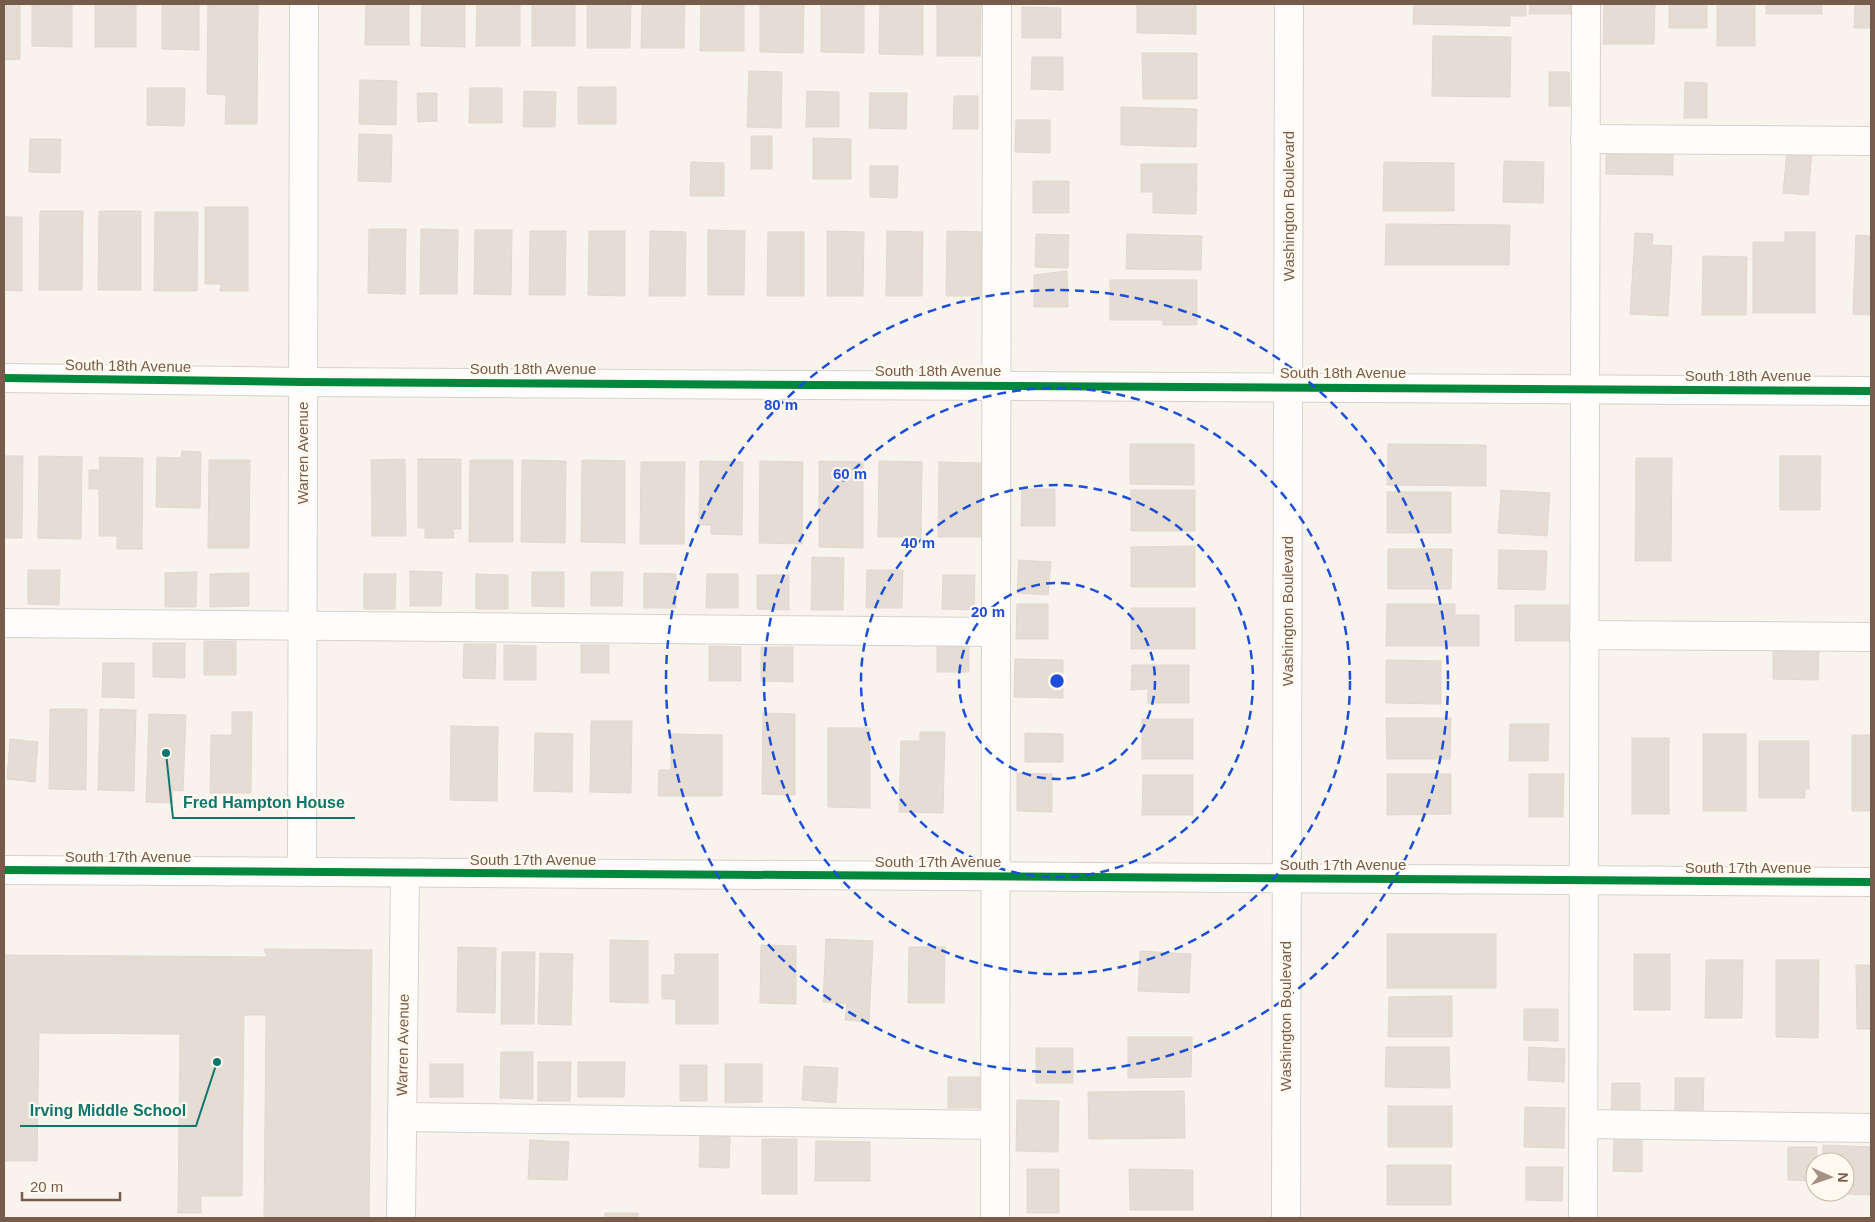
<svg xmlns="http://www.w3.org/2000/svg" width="1875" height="1222" font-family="Helvetica,sans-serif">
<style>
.building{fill:#e5ddd4;stroke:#e1d7cf}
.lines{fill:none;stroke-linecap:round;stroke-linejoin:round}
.minor-casing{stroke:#d7d1cb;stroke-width:30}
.minor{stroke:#fefdfc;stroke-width:28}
.cycleway-casing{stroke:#fff9ef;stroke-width:11}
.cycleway{stroke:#00873e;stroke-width:8}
.ring{fill:none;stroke:#1d4ed8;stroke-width:2.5;stroke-dasharray:9 6}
.labels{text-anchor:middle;stroke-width:4.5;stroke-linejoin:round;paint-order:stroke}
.street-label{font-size:15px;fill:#785c4b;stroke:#fff9ef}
.centre{fill:#1d4ed8;stroke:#fff9ef;stroke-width:2.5}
.ring-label{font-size:15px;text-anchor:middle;font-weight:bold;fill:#1d4ed8;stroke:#fff9ef;stroke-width:4.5;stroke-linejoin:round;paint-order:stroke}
.leader{fill:none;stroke:#0f766e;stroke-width:2}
.callout-dot{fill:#0f766e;stroke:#fff9ef;stroke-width:2}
.callout-label{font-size:16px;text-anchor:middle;font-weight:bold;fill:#0f766e;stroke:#fff9ef;stroke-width:4.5;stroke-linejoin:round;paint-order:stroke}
</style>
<rect width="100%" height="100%" fill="#f8f4ed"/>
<!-- building -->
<g class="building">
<polygon points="4,4 20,4 20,59 4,60"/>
<polygon points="32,4 72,4 72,47 32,46"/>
<rect x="95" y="4" width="41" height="43"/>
<polygon points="162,4 199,4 199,50 162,49"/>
<polygon points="208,4 258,4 257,124 225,124 226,95 207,94"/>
<polygon points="366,4 409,4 409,45 365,45"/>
<polygon points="422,4 465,4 465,47 421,46"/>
<polygon points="477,4 520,4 520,46 476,46"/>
<rect x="532" y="4" width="43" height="42"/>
<polygon points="587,4 631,4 630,48 587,48"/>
<polygon points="642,4 685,4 684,48 641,48"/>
<polygon points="701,4 744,4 744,51 700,51"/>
<polygon points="760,4 804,4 803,53 760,52"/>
<polygon points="821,4 864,4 864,53 821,52"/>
<polygon points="880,4 923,4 923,55 879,54"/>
<polygon points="937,4 981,4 980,56 937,56"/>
<polygon points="1137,4 1196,4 1196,34 1137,33"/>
<polygon points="1414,4 1526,4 1526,16 1510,16 1510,26 1413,24"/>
<polygon points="1530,4 1571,4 1571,14 1529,14"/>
<polygon points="1604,4 1655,4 1654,44 1603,44"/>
<rect x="1669" y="4" width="38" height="24"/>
<rect x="1717" y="4" width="38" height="42"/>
<rect x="1766" y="4" width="56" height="10"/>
<polygon points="1855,4 1871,4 1871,28 1854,28"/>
<polygon points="1022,7 1061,8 1061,38 1022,38"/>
<polygon points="1433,36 1511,37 1510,97 1432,96"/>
<polygon points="1142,53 1197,53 1197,99 1143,99"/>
<polygon points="1032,57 1063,57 1063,90 1031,89"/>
<polygon points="749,71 782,72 781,128 747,127"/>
<polygon points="1549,72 1569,72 1570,106 1549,106"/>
<polygon points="360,80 397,81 396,125 359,124"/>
<polygon points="1685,82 1707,83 1707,118 1684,118"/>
<rect x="578" y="87" width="38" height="37"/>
<polygon points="147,88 185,88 184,126 147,125"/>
<polygon points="470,88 502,88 502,123 469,123"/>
<polygon points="524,91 556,92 555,127 523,127"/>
<polygon points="807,91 839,92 839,127 806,127"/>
<polygon points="417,93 437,93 437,121 418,122"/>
<polygon points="870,93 907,93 906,129 869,128"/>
<polygon points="954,96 978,96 978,129 953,129"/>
<polygon points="1121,107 1197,109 1196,147 1121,145"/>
<polygon points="1016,120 1050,120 1050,153 1015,152"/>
<polygon points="359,134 392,135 391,182 358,181"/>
<rect x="751" y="136" width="21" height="33"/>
<polygon points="813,138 851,139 851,179 813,179"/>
<polygon points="30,139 61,139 60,173 29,172"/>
<polygon points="1606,146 1673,147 1673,175 1606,174"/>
<polygon points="1787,150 1812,152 1808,195 1783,193"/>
<polygon points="1504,161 1544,162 1543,203 1503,202"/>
<polygon points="691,162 724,163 724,196 690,196"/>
<polygon points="1384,162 1454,163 1454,211 1383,211"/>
<polygon points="1141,164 1197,164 1196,214 1153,213 1153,192 1141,192"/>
<polygon points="870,166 898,166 897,198 870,197"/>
<rect x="1033" y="181" width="36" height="32"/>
<polygon points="205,207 248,207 248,291 220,291 221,284 205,284"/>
<polygon points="40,211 83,211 82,290 39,290"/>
<polygon points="99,211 141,211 141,290 98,290"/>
<polygon points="155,212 198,212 197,291 154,291"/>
<polygon points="4,217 22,217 22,291 4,290"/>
<polygon points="1386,224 1510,225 1509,265 1385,265"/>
<polygon points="369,229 406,229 405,294 368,293"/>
<polygon points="421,229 458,230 457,294 420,294"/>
<polygon points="475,230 512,230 511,295 474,294"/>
<polygon points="708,230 745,231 744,295 708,295"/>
<polygon points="530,231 566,231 565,295 529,295"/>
<polygon points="589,231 625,231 625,296 588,295"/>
<polygon points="650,231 686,232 685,296 649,296"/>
<polygon points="827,231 864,232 863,296 827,296"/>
<polygon points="887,231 923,232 922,296 886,296"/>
<polygon points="947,231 983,232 983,296 946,296"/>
<polygon points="768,232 804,232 804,296 767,296"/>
<polygon points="1785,232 1815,232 1815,313 1753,313 1753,242 1785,242"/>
<polygon points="1635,233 1653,234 1652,245 1672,246 1668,316 1630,314"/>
<polygon points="1036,234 1069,235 1068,268 1035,267"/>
<polygon points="1127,234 1202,236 1201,270 1126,269"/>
<polygon points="1856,235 1871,236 1871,315 1853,314"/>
<polygon points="1703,256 1747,257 1746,315 1702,315"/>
<polygon points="1067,271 1068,307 1034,307 1034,275"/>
<polygon points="1110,280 1197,280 1197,325 1163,325 1163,320 1110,320"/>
<polygon points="1130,444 1194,444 1194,485 1130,484"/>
<polygon points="1388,444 1486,445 1486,486 1387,485"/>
<polygon points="182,451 201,452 200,508 156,507 157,457 181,458"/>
<polygon points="4,456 23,456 22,538 4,538"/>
<polygon points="39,456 82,457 81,539 38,538"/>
<polygon points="1780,456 1821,456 1820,510 1780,510"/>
<polygon points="99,457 143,458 142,549 117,549 117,536 99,536 99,489 89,489 89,470 100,470"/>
<polygon points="1636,458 1672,458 1671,561 1635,561"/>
<polygon points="405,459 406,536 372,536 371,460"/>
<polygon points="418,459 461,459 461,529 453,529 454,538 425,538 425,528 418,528"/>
<polygon points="209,460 250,460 249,548 208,548"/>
<polygon points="470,460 513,460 513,542 469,542"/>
<polygon points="522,460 566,461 565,543 521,542"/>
<polygon points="582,460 625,461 625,543 581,542"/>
<polygon points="700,461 743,462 742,535 711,534 711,525 699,525"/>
<polygon points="760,461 803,462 802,544 759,543"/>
<polygon points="819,461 863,462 863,548 819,547"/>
<polygon points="879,461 922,462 921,537 878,537"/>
<polygon points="641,462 685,462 684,544 640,544"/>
<polygon points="939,462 982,463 982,537 938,537"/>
<polygon points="1022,489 1055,489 1055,526 1021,526"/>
<rect x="1131" y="490" width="64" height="41"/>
<polygon points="1501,490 1550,493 1547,536 1498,533"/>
<rect x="1387" y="492" width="64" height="41"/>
<polygon points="1195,546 1195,587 1131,587 1131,547"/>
<polygon points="1388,549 1452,549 1451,589 1388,589"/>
<polygon points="1499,550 1547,551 1545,590 1498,589"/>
<polygon points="812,557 844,558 843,610 811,610"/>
<polygon points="1019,560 1051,562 1048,595 1017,593"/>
<polygon points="28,570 60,570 59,605 28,604"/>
<polygon points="867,570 903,570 902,608 866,608"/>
<polygon points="410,571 442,572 441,606 410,606"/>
<polygon points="197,572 196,607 165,607 165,573"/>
<polygon points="532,572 564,572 564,607 532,606"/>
<polygon points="591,572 623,572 622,606 591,606"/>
<polygon points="249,573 249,606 210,607 210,574"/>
<polygon points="644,573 676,574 676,608 644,608"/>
<polygon points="364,574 396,574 395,609 364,609"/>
<polygon points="476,574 508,575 508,609 476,609"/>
<polygon points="707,574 738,574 738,608 706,608"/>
<polygon points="757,575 789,575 789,610 757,609"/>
<polygon points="943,575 975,575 974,610 942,609"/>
<polygon points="1017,604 1048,604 1048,639 1016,639"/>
<polygon points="1387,604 1455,604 1455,615 1479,615 1479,646 1386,646"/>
<rect x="1515" y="605" width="54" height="36"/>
<rect x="1131" y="608" width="64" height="41"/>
<polygon points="969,640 969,672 937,672 937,641"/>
<rect x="204" y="641" width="32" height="34"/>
<polygon points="153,643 185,643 185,678 153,677"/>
<polygon points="464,644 496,644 495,679 463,678"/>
<polygon points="504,645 536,646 536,680 504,680"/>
<rect x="581" y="645" width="28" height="28"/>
<polygon points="709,646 741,647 741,681 709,681"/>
<polygon points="761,647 793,647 793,682 761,681"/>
<polygon points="1773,648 1819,649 1818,680 1773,679"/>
<polygon points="1015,659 1063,660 1063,698 1014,697"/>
<polygon points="1386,660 1441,661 1441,704 1386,703"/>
<polygon points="103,663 134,663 134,698 102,697"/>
<polygon points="1132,665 1189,665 1189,703 1148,703 1148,689 1131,690"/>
<polygon points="50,709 87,709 86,790 49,789"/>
<polygon points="100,709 136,710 134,791 98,790"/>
<polygon points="232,712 252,712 251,793 210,793 211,735 232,735"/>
<polygon points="763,713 795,714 795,795 762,794"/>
<polygon points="149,714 186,715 183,791 173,790 172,803 146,802"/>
<polygon points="1386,718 1451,718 1450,759 1387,759"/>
<rect x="1142" y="719" width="51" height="40"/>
<polygon points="591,721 632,721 631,793 590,792"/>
<polygon points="1510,724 1549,724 1548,761 1509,761"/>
<polygon points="451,726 498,727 497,801 450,800"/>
<polygon points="828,728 870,728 870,808 828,807"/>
<polygon points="920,732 945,732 943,813 899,812 901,741 920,741"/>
<polygon points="535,733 573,734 572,792 534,791"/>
<polygon points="1025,733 1063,734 1063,762 1025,762"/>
<polygon points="671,734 722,735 722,796 658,796 659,770 671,770"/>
<rect x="1703" y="734" width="43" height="77"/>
<rect x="1852" y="735" width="19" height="76"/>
<rect x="1632" y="738" width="37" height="76"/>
<polygon points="10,739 38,742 35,782 7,779"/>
<polygon points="1759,741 1809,741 1809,789 1805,789 1805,798 1759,798"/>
<polygon points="1017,773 1052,774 1052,812 1017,811"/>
<polygon points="1387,774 1451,774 1451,814 1387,815"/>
<polygon points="1529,774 1564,774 1563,817 1529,817"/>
<polygon points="1143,775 1193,775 1193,815 1142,815"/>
<rect x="1387" y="934" width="109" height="54"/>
<polygon points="826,939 873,941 869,1022 845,1020 847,1004 823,1002"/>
<polygon points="610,940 648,941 648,1003 610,1002"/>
<polygon points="761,945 796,946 796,1004 760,1003"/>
<polygon points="458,947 496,948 495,1013 457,1012"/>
<polygon points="909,947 945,947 944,1003 908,1003"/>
<polygon points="264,949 372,950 369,1218 264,1218 266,1015 244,1015 242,1196 201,1196 201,1213 178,1213 180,1034 39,1033 37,1161 4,1161 4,955 267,957"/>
<polygon points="1140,951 1191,954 1189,993 1138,991"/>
<polygon points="502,952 535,952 534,1024 501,1024"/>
<polygon points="540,953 573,954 571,1025 538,1024"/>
<polygon points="675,954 718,954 718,1024 676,1024 676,999 662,999 662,975 675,975"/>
<rect x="1634" y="954" width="36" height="56"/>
<polygon points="1706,960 1743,960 1742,1018 1705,1018"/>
<polygon points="1776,960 1819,960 1818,1038 1776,1037"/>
<polygon points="1856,965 1871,965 1871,1029 1857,1029"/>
<polygon points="1452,996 1452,1037 1388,1037 1389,997"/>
<polygon points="1524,1009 1558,1009 1558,1041 1524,1040"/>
<polygon points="1128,1037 1192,1037 1191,1077 1128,1078"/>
<polygon points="1386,1047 1449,1047 1450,1088 1385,1087"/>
<polygon points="1529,1047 1565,1049 1564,1082 1528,1080"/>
<rect x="1036" y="1048" width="37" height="35"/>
<polygon points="501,1052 533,1052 533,1099 500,1098"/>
<polygon points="538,1062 571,1062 570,1101 538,1101"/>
<polygon points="578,1062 625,1062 624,1097 578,1097"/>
<rect x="430" y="1064" width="33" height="33"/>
<polygon points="725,1064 762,1064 762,1102 725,1103"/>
<rect x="680" y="1065" width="27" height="36"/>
<polygon points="804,1066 838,1068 836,1103 802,1100"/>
<rect x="948" y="1077" width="32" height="31"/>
<polygon points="1675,1078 1704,1078 1703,1112 1675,1111"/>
<polygon points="1612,1083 1640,1083 1640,1117 1611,1117"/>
<polygon points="1184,1091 1185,1138 1089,1139 1088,1092"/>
<polygon points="1017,1100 1059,1101 1058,1152 1016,1151"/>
<rect x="1388" y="1106" width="64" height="41"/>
<polygon points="1525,1107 1565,1108 1564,1148 1524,1147"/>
<polygon points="700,1135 730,1135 729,1168 699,1167"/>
<polygon points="1614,1138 1642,1138 1642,1172 1613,1171"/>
<rect x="762" y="1139" width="35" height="55"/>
<polygon points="530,1140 569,1142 567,1180 528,1179"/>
<polygon points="816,1141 870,1142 870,1181 815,1181"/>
<polygon points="1823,1145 1871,1147 1871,1195 1821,1193 1845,1192 1845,1162 1823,1162"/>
<polygon points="1788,1147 1817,1147 1815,1181 1788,1180"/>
<rect x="1387" y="1165" width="64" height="40"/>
<polygon points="1526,1167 1563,1167 1562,1201 1526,1200"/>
<rect x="1027" y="1169" width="32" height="44"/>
<polygon points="1129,1169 1193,1170 1193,1210 1130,1210"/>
<rect x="605" y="1213" width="33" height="5"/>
</g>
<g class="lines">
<!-- minor casing -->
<g class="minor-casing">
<g id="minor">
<polyline points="1585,139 1871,141"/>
<polyline points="4,378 303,382 1871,391"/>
<polyline points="4,623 996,632"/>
<polyline points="1584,635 1871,637"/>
<polyline points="4,870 1871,882"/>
<polyline points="302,872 304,4"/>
<polyline points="402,1117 995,1125"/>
<polyline points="1583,1124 1871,1128"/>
<polyline points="401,1218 405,873"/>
<polyline points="995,1218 997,4"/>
<polyline points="1286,1218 1289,4"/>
<polyline points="1583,1218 1586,4"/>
</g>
</g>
<!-- minor -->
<use href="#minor" class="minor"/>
<!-- cycleway casing -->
<g class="cycleway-casing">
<g id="cycleway">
<polyline points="4,378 303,382 1871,391"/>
<polyline points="4,870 1871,882"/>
</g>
</g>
<!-- cycleway -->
<use href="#cycleway" class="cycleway"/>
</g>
<!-- distance rings -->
<g class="ring">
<circle cx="1057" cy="681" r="98"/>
<circle cx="1057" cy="681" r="196"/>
<circle cx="1057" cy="681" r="293"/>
<circle cx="1057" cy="681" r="391"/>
</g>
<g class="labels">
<!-- street labels -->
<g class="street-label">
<text transform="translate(1289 206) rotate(-90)" y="5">Washington Boulevard</text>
<text transform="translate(128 366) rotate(1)" y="5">South 18th Avenue</text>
<text x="533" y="374">South 18th Avenue</text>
<text x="938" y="376">South 18th Avenue</text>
<text x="1343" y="378">South 18th Avenue</text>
<text x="1748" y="381">South 18th Avenue</text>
<text transform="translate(303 453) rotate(-90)" y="5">Warren Avenue</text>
<text transform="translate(1288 611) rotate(-90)" y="5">Washington Boulevard</text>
<text x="128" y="862">South 17th Avenue</text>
<text x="533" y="865">South 17th Avenue</text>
<text x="938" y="867">South 17th Avenue</text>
<text x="1343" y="870">South 17th Avenue</text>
<text x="1748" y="873">South 17th Avenue</text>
<text transform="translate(1286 1016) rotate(-90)" y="5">Washington Boulevard</text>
<text transform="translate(403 1045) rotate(-89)" y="5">Warren Avenue</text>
</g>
</g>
<circle cx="1057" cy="681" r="8" class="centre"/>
<g class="ring-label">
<text x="781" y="410">80 m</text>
<text x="850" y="479">60 m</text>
<text x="918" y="548">40 m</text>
<text x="988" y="617">20 m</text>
</g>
<!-- callouts -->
<path class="leader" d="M166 753L173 818H355M217 1062L196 1126H20"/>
<g class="callout-dot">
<circle cx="166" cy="753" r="5"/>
<circle cx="217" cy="1062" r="5"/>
</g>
<g class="callout-label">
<text x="264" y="808">Fred Hampton House</text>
<text x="108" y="1116">Irving Middle School</text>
</g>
<!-- border -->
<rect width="1875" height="1222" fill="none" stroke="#785c4b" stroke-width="10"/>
<!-- north arrow -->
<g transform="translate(1830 1177) rotate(92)"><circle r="24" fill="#fff9ef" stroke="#c9baad"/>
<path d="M0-4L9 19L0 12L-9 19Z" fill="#a59184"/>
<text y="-8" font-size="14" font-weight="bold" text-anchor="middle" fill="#785c4b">N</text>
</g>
<!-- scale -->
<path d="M22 1192v8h98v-8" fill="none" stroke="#785c4b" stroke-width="2.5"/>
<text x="30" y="1192" font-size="15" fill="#785c4b" stroke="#fff9ef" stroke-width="4" paint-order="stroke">20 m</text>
</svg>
